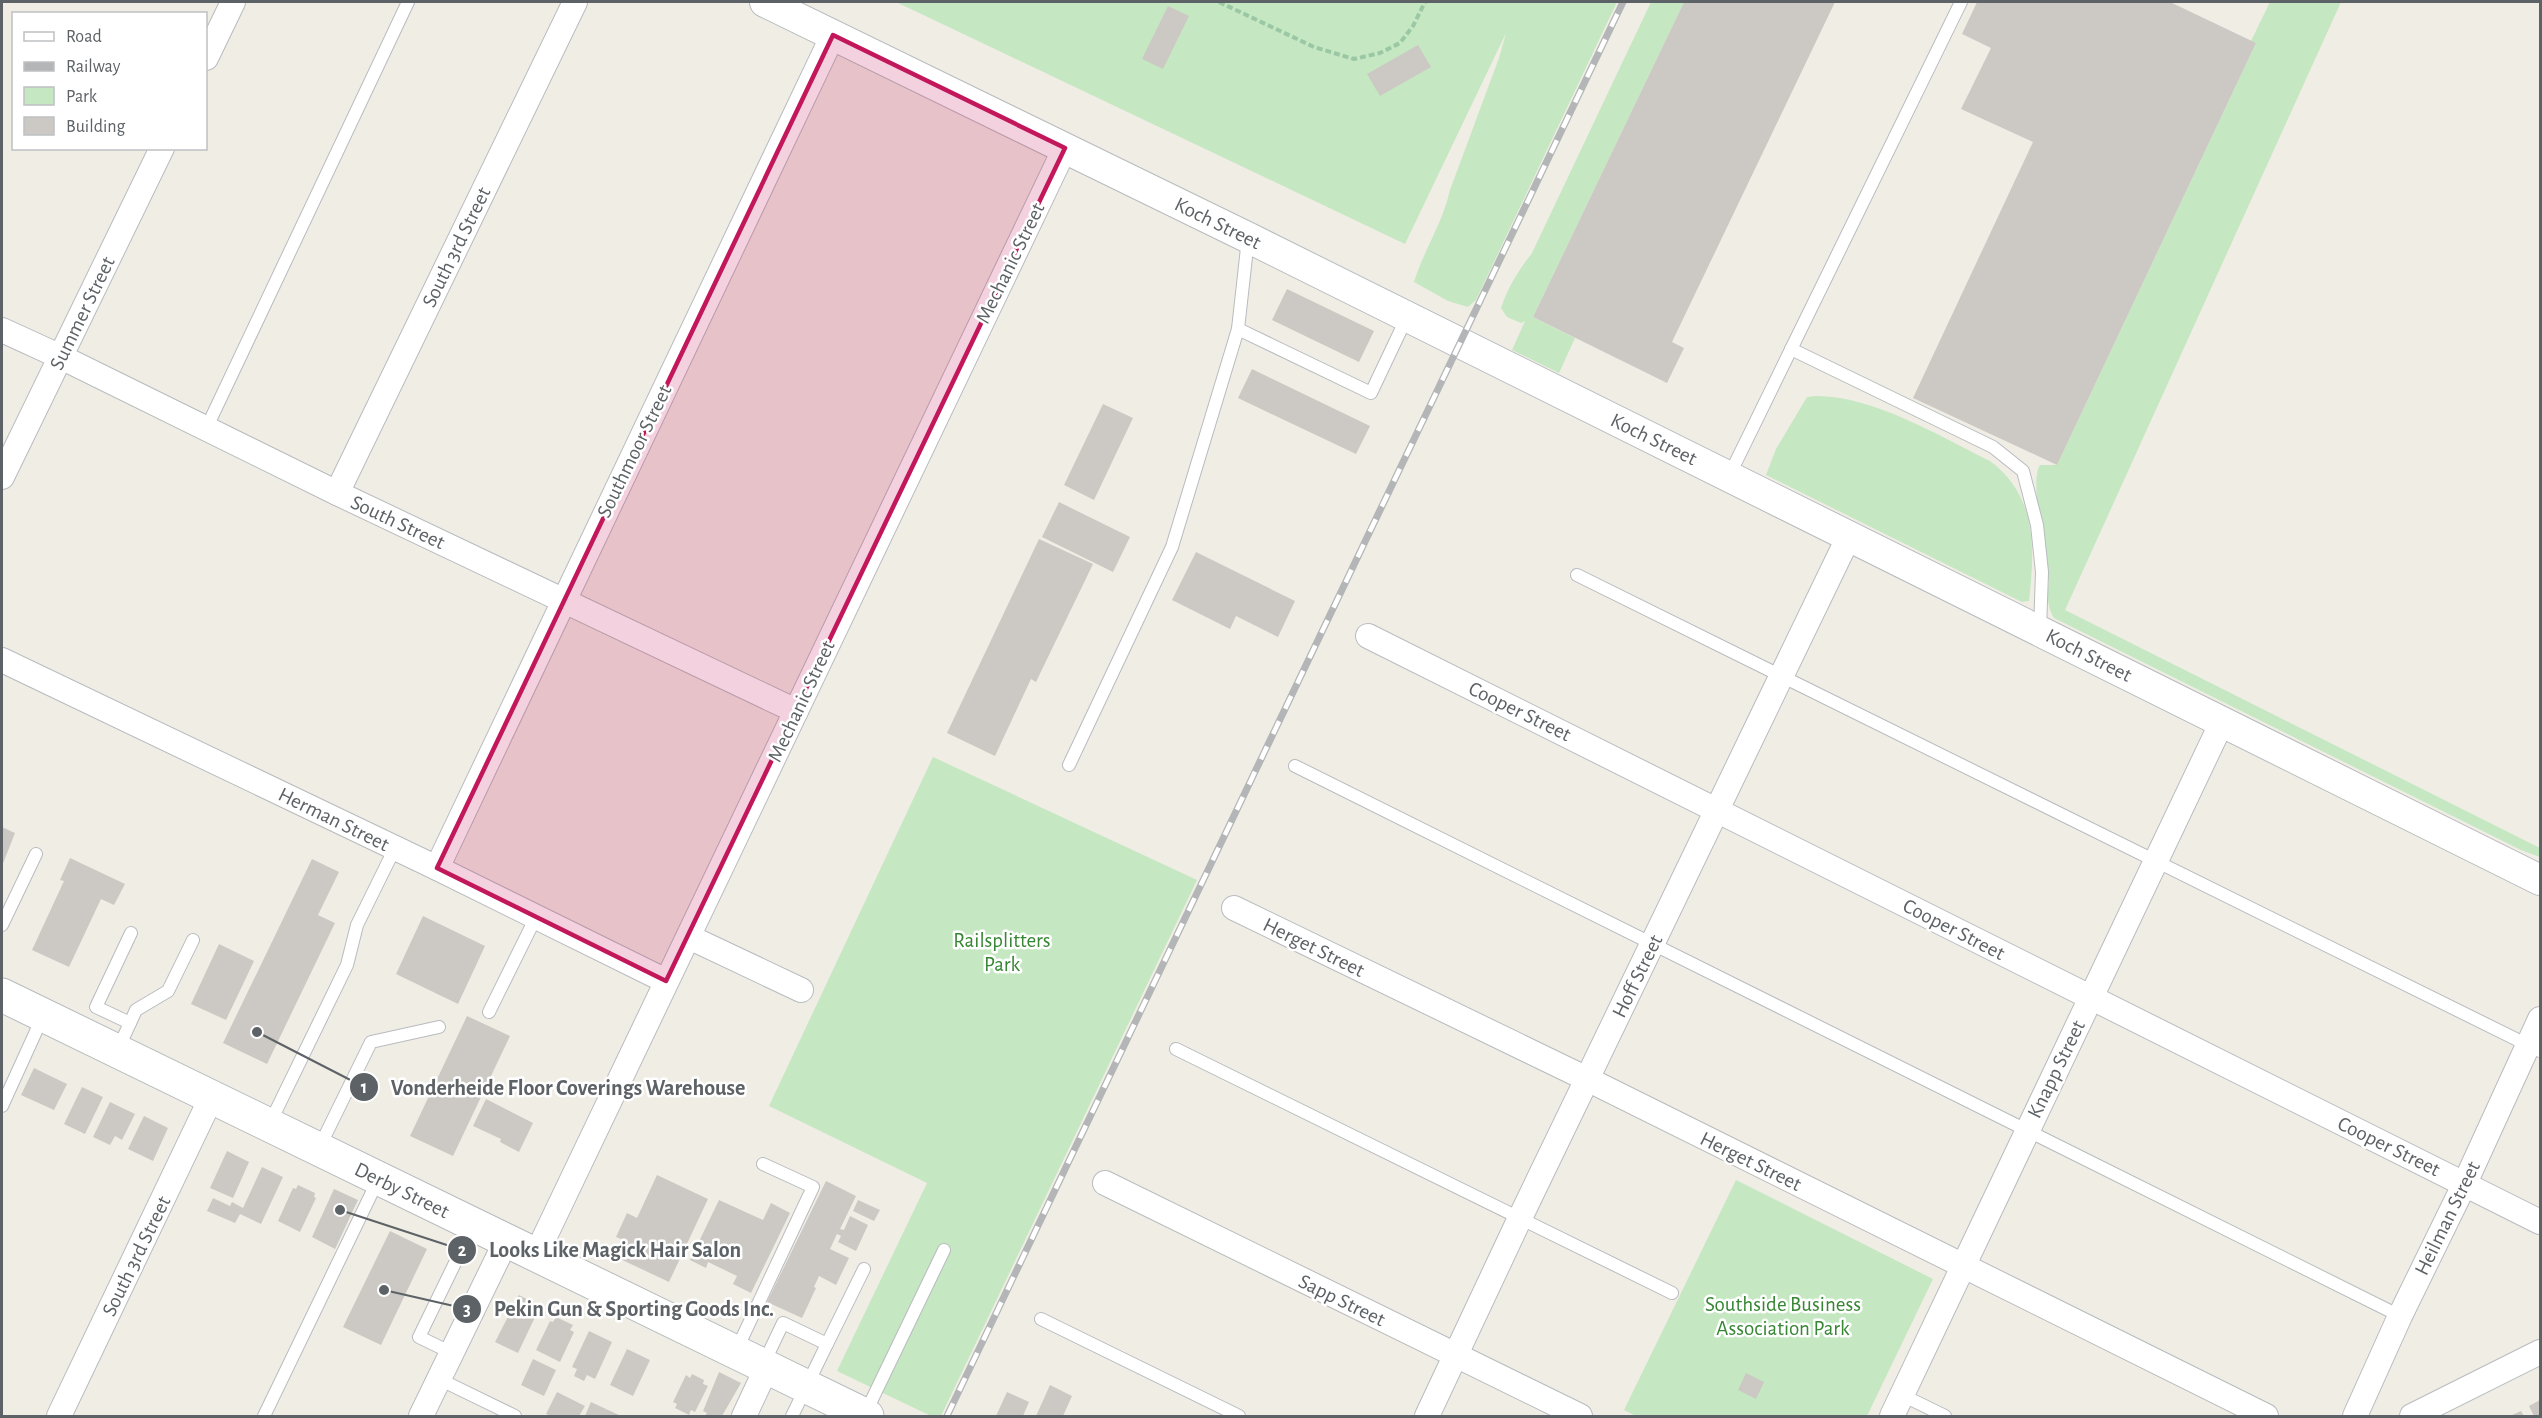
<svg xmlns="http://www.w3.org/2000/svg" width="2542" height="1418" font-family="'Alegreya Sans',sans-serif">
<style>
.green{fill:#c5e7c2}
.building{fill:#ccc9c4}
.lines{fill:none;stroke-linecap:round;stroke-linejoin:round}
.service-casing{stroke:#b8bbbf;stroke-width:14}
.minor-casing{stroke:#b8bbbf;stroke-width:26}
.tertiary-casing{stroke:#b8bbbf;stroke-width:32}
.secondary-casing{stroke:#b7bbbf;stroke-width:35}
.path{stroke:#9bc8a4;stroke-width:4;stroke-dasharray:6 3;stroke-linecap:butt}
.service{stroke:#fff;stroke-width:12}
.minor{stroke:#fff;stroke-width:24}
.tertiary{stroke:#fff;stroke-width:30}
.secondary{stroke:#fff;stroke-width:33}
.rail-casing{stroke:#b4b5b6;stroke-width:7}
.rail{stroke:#fff;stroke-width:4.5;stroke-dasharray:14;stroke-linecap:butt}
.marked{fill:#c2185b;fill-opacity:0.2;stroke:#c2185b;stroke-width:4.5;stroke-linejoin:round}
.labels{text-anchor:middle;stroke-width:5;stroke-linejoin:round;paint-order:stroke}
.street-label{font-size:21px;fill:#5d6266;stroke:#fff}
.park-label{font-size:21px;fill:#378634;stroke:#fff}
.leader{fill:none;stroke:#5d6266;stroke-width:2}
.callout-dot{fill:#5d6266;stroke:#fff;stroke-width:2}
.mark-label{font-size:18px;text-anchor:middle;font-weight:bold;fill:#fff}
.callout-label{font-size:22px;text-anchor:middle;font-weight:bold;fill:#5d6266;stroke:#fff;stroke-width:5;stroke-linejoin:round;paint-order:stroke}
</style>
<rect width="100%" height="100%" fill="#f0ede5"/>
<!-- green -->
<g class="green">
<path d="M896,2h721l-141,298 -8,7 -20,-6 -34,-19c10,-32 29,-60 36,-92l49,-132 7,-25 -101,211z"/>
<path d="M1651,2h33l-151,315 42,21 -16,35 -47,-23 13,-29 -4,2 -14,-6 -6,-9c7,-21 17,-37 31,-55z"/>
<path d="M2270,2h71l-276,608 475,238v9l-19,-7 -467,-232c-7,-12 -7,-22 -5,-35 -3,-22 -20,-103 -9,-118h17l199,-422 -5,-2z"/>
<path d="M1816,396c58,0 123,40 174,65 47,35 45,87 39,140l-7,1 -256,-127 10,-26 31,-52z"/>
<polygon points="933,757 1197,880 941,1416 931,1416 837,1371 927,1183 769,1106"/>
<polygon points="1736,1180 1933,1279 1867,1416 1636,1416 1624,1410"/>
</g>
<!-- building -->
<g class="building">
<polygon points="1684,2 1835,2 1672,342 1684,348 1667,383 1533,317"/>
<polygon points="1977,2 2170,2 2256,43 2057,465 1913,398 2033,142 1961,109 1991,48 1962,34"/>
<polygon points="1168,6 1189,16 1163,69 1142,59"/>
<polygon points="1418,45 1431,67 1380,96 1367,74"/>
<polygon points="1287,289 1374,331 1359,362 1272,320"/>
<polygon points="1252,369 1370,426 1356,454 1238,398"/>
<polygon points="1103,404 1133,418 1094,500 1064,485"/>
<polygon points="1059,502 1130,537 1113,572 1042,537"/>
<polygon points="1039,539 1093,564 1036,682 1031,679 995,756 947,733"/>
<polygon points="1196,552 1295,601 1278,637 1236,616 1230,629 1172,600"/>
<polygon points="2,827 15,833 2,866"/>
<polygon points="70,858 125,884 114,905 101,899 69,967 32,950 64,881 60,880"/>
<polygon points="312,859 339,872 318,915 335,923 267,1064 223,1043"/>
<polygon points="423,916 485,946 458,1004 396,974"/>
<polygon points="219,944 254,961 226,1020 191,1004"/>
<polygon points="467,1016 510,1036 453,1156 410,1136"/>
<polygon points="34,1068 67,1084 54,1110 21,1095"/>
<polygon points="82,1087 103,1097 85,1134 64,1124"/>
<polygon points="486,1099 533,1123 519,1152 500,1142 501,1139 473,1126"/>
<polygon points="110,1102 135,1114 122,1140 115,1136 110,1145 93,1137"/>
<polygon points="144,1116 168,1128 153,1161 128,1149"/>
<polygon points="227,1151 249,1162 233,1198 210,1188"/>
<polygon points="262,1167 283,1177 261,1224 240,1214 235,1223 207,1211 213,1198 230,1206 232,1202 243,1208"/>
<polygon points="657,1175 708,1199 669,1282 618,1258 626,1241 616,1237 627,1213 637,1218"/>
<polygon points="826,1181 856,1196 840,1229 844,1230 850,1216 868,1225 856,1251 838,1242 841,1236 837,1234 830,1249 849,1258 836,1285 819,1276 814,1287 816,1288 802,1318 767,1302"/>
<polygon points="298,1185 315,1193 314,1197 316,1198 300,1232 278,1221 293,1188 296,1189"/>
<polygon points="334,1189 358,1200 335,1249 312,1237"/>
<polygon points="719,1200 763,1220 771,1203 790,1213 751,1293 733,1284 737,1276 708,1262 706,1268 690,1260"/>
<polygon points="858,1200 880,1210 874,1221 853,1211"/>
<polygon points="390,1231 427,1249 381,1345 343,1327"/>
<polygon points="519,1295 538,1305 534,1312 537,1313 518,1353 495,1342"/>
<polygon points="556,1317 573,1325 570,1330 574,1332 560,1362 536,1350 550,1321 553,1322"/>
<polygon points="589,1331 612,1342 595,1379 587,1375 584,1381 574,1376 577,1369 572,1367"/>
<polygon points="627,1349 650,1360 633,1396 610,1385"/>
<polygon points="533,1359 556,1370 544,1396 521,1385"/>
<polygon points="719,1372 741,1383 722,1416 705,1416 707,1413 703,1411"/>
<polygon points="1746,1373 1764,1382 1756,1399 1738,1390"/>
<polygon points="692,1374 704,1380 703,1384 708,1386 695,1412 691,1410 689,1415 675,1408 677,1404 673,1402 686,1375 690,1378"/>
<polygon points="1050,1385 1072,1396 1063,1416 1036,1416"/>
<polygon points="557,1392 585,1406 579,1416 551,1416 546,1414"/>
<polygon points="1007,1392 1029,1402 1023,1416 996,1416"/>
<polygon points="2540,1400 2540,1416 2534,1416 2529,1406"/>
<polygon points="591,1402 621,1416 585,1416"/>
<polygon points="2521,1411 2524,1416 2510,1416"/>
</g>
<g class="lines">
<!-- service casing -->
<g class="service-casing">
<g id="service">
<polyline points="1238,329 1371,393 1407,317"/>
<polyline points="1791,349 1993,447 2023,471 2037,525 2042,572 2040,630"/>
<polyline points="206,429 408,2"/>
<polyline points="1729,476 1961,2"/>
<polyline points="1577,575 2540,1051"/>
<polyline points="1069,765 1172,547 1238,329 1248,239"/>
<polyline points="1295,766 2400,1316"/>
<polyline points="2,925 36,854"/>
<polyline points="489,1012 536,917"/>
<polyline points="130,1023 96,1007 131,933"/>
<polyline points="118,1049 136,1010 168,991 193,940"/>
<polyline points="1176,1049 1672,1293"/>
<polyline points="2,1106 43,1016"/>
<polyline points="270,1123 347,965 357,925 395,848"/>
<polyline points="319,1148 371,1042 439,1027"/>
<polyline points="1041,1319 1239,1416"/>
<polyline points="827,1344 864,1269"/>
<polyline points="736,1351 813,1187 763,1164"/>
<polyline points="452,1353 419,1337 473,1226"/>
<polyline points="763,1365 783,1323 827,1344 792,1416"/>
<polyline points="439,1379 515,1416"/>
<polyline points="1902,1395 1945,1416"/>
<polyline points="865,1414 944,1250"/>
<polyline points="264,1416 378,1180"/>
</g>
</g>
<!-- minor casing -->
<g class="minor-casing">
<g id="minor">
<polyline points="206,58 233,2"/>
<polyline points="2,330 61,357 337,493 796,711"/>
<polyline points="2,477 162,148"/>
<polyline points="337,493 575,2"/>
<polyline points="1368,636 2540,1222"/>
<polyline points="2,660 437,868 666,981"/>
<polyline points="437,868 833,35"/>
<polyline points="1234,908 1587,1079 2266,1416"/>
<polyline points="689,937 801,990"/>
<polyline points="1105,1183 1580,1416"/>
<polyline points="536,1255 1065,148"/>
<polyline points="59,1416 212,1096"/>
<polyline points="421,1416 506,1241"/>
<polyline points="744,1416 767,1367"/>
<polyline points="1427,1416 1520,1218 1849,536"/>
<polyline points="1892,1416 2222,722"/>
<polyline points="2355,1416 2400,1316 2465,1183 2540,1019"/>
<polyline points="2412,1416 2540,1352"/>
</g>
</g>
<!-- tertiary casing -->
<g class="tertiary-casing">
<polyline id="tertiary" points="765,2 1249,238 2540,880"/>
</g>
<!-- secondary casing -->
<g class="secondary-casing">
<polyline id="secondary" points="2,995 867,1416"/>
</g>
<!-- path -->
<polyline class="path" points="1219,2 1314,47 1354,59 1380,53 1400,43 1413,26 1425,2"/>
<!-- service -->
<use href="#service" class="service"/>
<!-- minor -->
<use href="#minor" class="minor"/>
<!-- tertiary -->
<use href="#tertiary" class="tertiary"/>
<!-- secondary -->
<use href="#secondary" class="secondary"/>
<!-- rail casing -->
<g class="rail-casing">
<polyline id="rail" points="947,1416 1623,2"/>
</g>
<!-- rail -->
<use href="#rail" class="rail"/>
</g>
<!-- marked area -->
<path class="marked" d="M833,35l232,113 -399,833 -229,-113z"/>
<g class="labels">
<!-- street labels -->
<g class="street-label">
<text transform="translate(1218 223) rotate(26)" y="7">Koch Street</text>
<text transform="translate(456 247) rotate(-64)" y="7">South 3rd Street</text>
<text transform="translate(1010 263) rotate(-64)" y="7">Mechanic Street</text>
<text transform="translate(82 313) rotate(-64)" y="7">Summer Street</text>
<text transform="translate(1654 439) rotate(26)" y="7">Koch Street</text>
<text transform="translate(634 451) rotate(-64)" y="7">Southmoor Street</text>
<text transform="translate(398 522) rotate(25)" y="7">South Street</text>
<text transform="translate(2089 655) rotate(27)" y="7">Koch Street</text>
<text transform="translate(801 701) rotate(-65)" y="7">Mechanic Street</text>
<text transform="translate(1520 711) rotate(26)" y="7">Cooper Street</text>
<text transform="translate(334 819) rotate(26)" y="7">Herman Street</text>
<text transform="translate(1954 929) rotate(27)" y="7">Cooper Street</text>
<text transform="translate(1314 947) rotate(26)" y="7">Herget Street</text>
<text transform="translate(1637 976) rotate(-64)" y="7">Hoff Street</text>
<text transform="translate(2056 1069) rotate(-64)" y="7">Knapp Street</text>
<text transform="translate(2389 1146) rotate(26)" y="7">Cooper Street</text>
<text transform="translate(1751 1161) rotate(26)" y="7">Herget Street</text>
<text transform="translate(402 1190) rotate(26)" y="7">Derby Street</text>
<text transform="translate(2447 1218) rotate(-64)" y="7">Heilman Street</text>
<text transform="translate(136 1256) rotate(-64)" y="7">South 3rd Street</text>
<text transform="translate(1342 1300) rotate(26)" y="7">Sapp Street</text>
</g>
<!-- park labels -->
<g class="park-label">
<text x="1002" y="947">Railsplitters<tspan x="1002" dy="24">Park</tspan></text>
<text x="1783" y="1311">Southside Business<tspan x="1783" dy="24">Association Park</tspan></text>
</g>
</g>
<!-- callouts -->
<path class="leader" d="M257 1032L364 1087M340 1210L462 1250M384 1290L467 1309"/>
<g class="callout-dot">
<circle cx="257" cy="1032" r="6"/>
<circle cx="340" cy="1210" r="6"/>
<circle cx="384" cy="1290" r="6"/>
<circle cx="364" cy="1087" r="15"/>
<circle cx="462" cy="1250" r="15"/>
<circle cx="467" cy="1309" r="15"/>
</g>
<g class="mark-label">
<text x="364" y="1093">1</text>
<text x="462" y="1256">2</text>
<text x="467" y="1315">3</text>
</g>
<g class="callout-label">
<text x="568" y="1095">Vonderheide Floor Coverings Warehouse</text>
<text x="615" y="1257">Looks Like Magick Hair Salon</text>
<text x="634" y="1316">Pekin Gun &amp; Sporting Goods Inc.</text>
</g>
<!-- border -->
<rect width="2542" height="1418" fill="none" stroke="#5d6266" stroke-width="6"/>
<!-- legend -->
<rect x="12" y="12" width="195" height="138" fill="#ffffff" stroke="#bec0c2" stroke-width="1.5"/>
<rect x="24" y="32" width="30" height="9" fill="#ffffff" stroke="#bec0c2" stroke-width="1.5"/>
<text x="66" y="42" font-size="18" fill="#5d6266">Road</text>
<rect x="24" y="62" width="30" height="9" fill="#b4b5b6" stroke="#bec0c2" stroke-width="1.5"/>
<text x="66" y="72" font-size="18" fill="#5d6266">Railway</text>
<rect x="24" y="87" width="30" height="18" fill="#c5e7c2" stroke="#bec0c2" stroke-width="1.5"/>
<text x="66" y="102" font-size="18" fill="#5d6266">Park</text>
<rect x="24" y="117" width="30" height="18" fill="#ccc9c4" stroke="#bec0c2" stroke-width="1.5"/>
<text x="66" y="132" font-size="18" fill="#5d6266">Building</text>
</svg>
